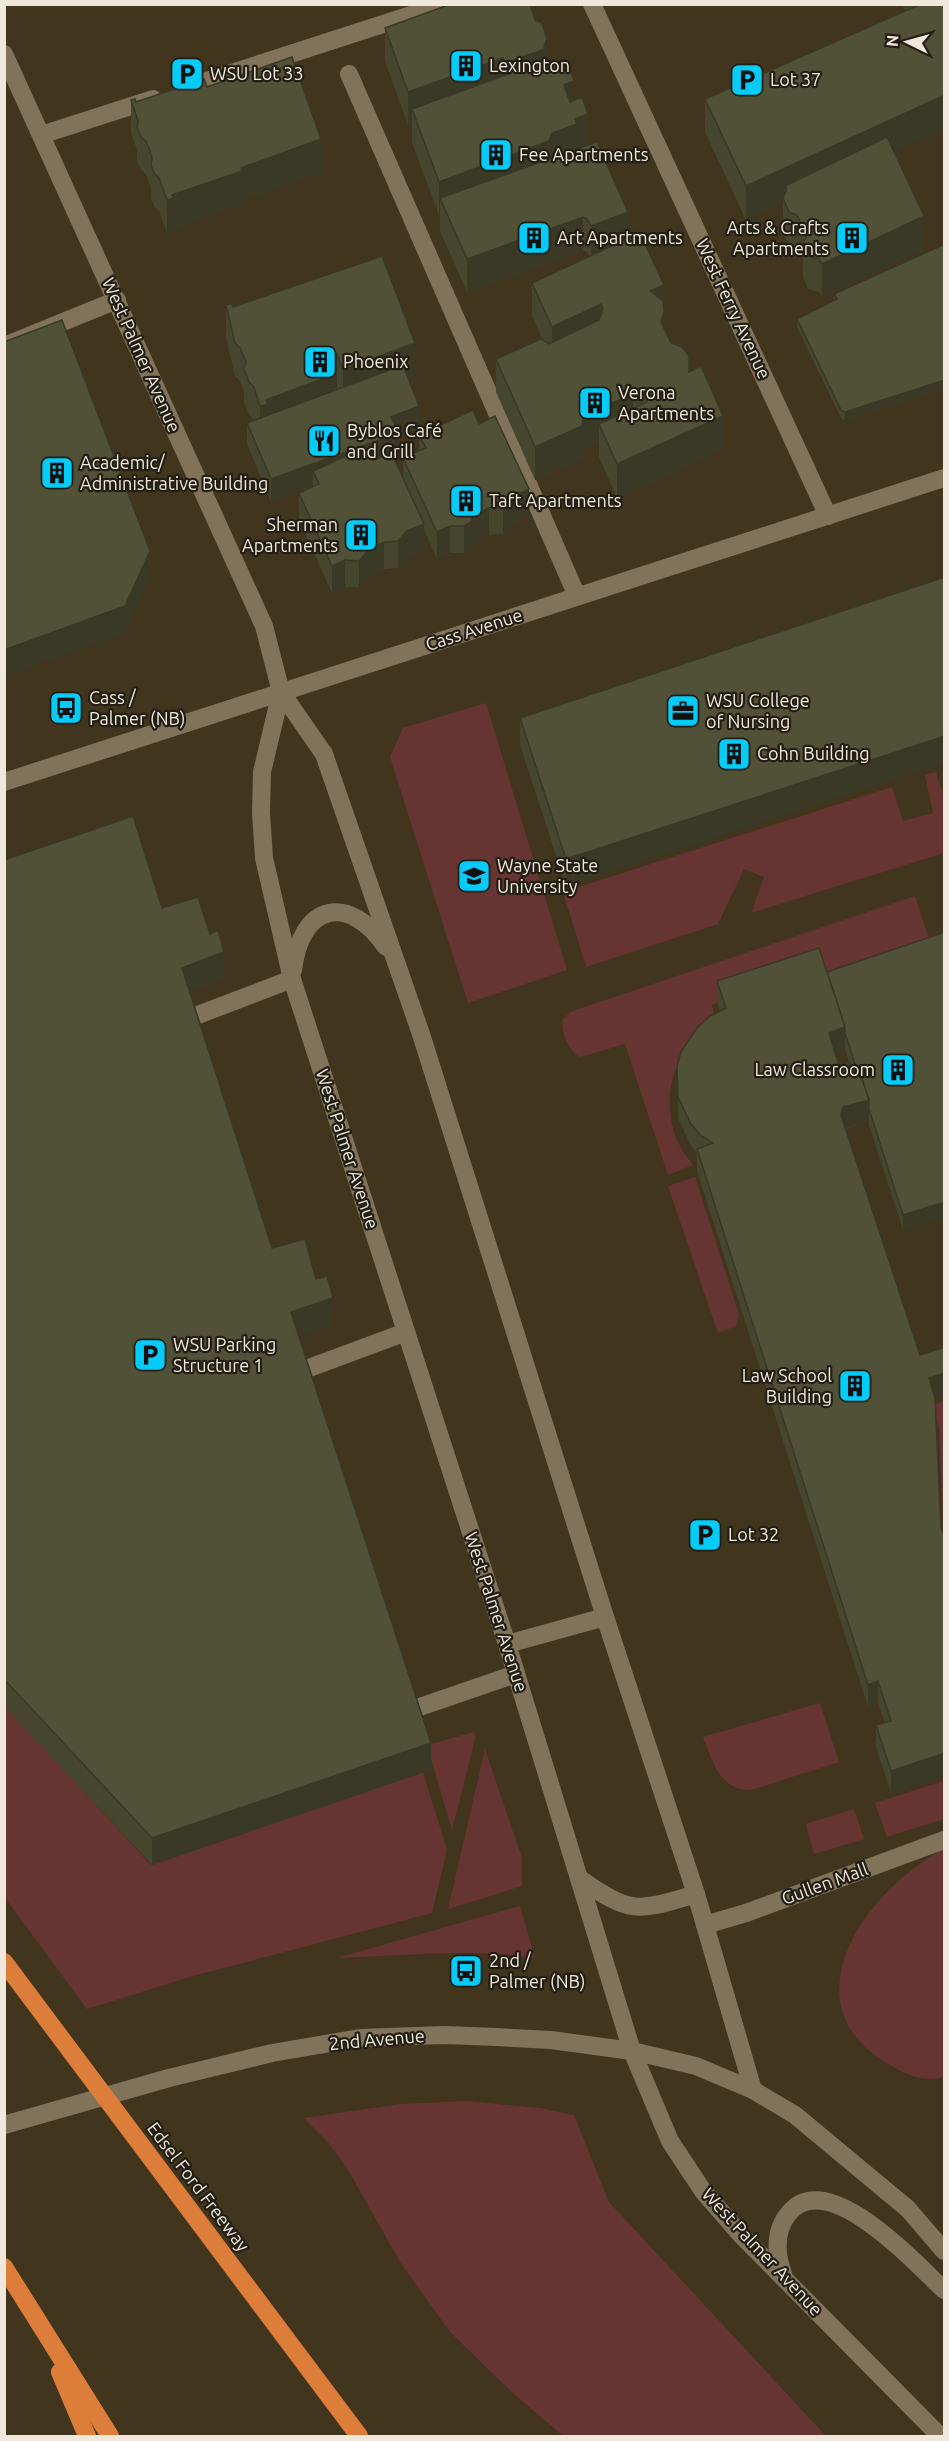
<svg xmlns="http://www.w3.org/2000/svg" width="949" height="2441" font-family="Ubuntu,sans-serif">
<style>
.grass{fill:#663431}
.lines{fill:none;stroke-linecap:round;stroke-linejoin:round}
.service{stroke:#81735a;stroke-width:18}
.pedestrian{stroke:#81735a;stroke-width:18}
.minor{stroke:#81735a;stroke-width:18}
.tertiary{stroke:#81735a;stroke-width:18}
.motorway{stroke:#dd7d3a;stroke-width:18}
.wall{fill:#46462f;fill-rule:evenodd}
.shaded-wall{fill:#393926}
.building{fill:#515137;stroke:#393926;stroke-width:1.5}
.labels{text-anchor:middle;stroke-width:4.5;stroke-linejoin:round;paint-order:stroke}
.poi-label{font-size:18px;fill:#f0e8db;stroke:#231e14;text-anchor:start}
.street-label{font-size:18px;fill:#f0e8db;stroke:#231e14}
</style>
<rect width="100%" height="100%" fill="#42351e"/>
<!-- grass -->
<g class="grass">
<polygon points="486,703 567,970 468,1003 390,757 403,728"/>
<polygon points="936,772 944,799 944,853 751,913 764,877 744,869 718,924 586,967 563,892 892,787 903,821 933,813 925,775"/>
<path d="M915,896l18,55 -105,32 -6,-15 -110,37 6,21c-10,8 -21,15 -29,24 -24,23 -24,69 -9,96 3,7 9,13 13,19l-25,10 -43,-131 -45,13c-10,-5 -20,-25 -17,-37 2,-3 5,-5 7,-8z"/>
<polygon points="695,1177 739,1314 736,1326 718,1333 668,1186"/>
<polygon points="944,1401 944,1537 939,1428 933,1405"/>
<path d="M820,1703l19,59 -88,28c-32,0 -38,-28 -48,-53z"/>
<polygon points="5,1706 151,1865 423,1772 447,1850 432,1913 193,1976 87,2009 5,1898"/>
<polygon points="474,1732 475,1739 452,1830 427,1745"/>
<polygon points="485,1749 522,1858 522,1886 448,1909"/>
<polygon points="944,1781 944,1819 887,1837 875,1803"/>
<polygon points="854,1809 864,1839 814,1854 806,1824"/>
<path d="M944,1849v228c-23,6 -39,-3 -59,-15 -100,-62 -16,-174 59,-213z"/>
<path d="M520,1906l15,52c-65,-10 -132,-2 -198,0z"/>
<polygon points="466,2101 540,2108 574,2115 609,2202 826,2436 563,2436 514,2394 450,2332 400,2262 347,2168 327,2141 304,2118 400,2104"/>
</g>
<g class="lines">
<!-- service -->
<g class="service">
<polyline points="349,74 577,596"/>
<polyline points="182,89 445,4"/>
<polyline points="41,135 153,99"/>
<polyline points="4,346 117,300"/>
<polyline points="190,1018 292,979"/>
<polyline points="301,1371 406,1332"/>
<polyline points="411,1710 516,1674"/>
</g>
<!-- pedestrian -->
<polyline class="pedestrian" points="705,1925 746,1913 944,1840"/>
<!-- minor -->
<g class="minor">
<polyline points="592,4 828,516"/>
<polyline points="4,54 264,626 281,692"/>
</g>
<!-- tertiary -->
<g class="tertiary">
<polyline points="281,692 262,772 261,813 264,858 292,979 507,1644 632,2051 670,2141 703,2191 742,2236 940,2436"/>
<polyline points="281,692 324,754 421,1034 605,1617 696,1894 753,2090"/>
<polyline points="4,782 944,478"/>
<path d="M293,970c8,-67 56,-77 93,-23"/>
<polyline points="507,1644 605,1617"/>
<path d="M580,1879c51,35 56,33 116,15"/>
<polyline points="4,2125 169,2078 272,2053 360,2038 444,2035 496,2037 551,2040 632,2051 696,2066 753,2090 795,2115 908,2209 944,2251"/>
<path d="M783,2274c-7,-20 -9,-43 6,-61 39,-47 127,51 155,77"/>
</g>
<!-- motorway -->
<g class="motorway">
<polyline points="4,1962 359,2436"/>
<polyline points="4,2267 110,2436"/>
<polyline points="60,2372 87,2436"/>
</g>
</g>
<!-- wall -->
<g class="wall">
<polygon points="531,4 531,10 547,65 557,66 574,100 588,145 628,238 664,285 664,328 671,343 689,372 723,449 617,498 599,457 599,442 584,448 582,459 535,480 496,392 496,359 543,340 532,316 532,283 589,256 587,252 583,250 467,292 440,231 440,215 439,215 412,143 412,123 408,125 385,61 385,28"/>
<polygon points="902,4 945,4 945,128 894,151 924,249 822,297 819,292 808,289 803,277 803,259 797,248 789,245 783,231 783,202 746,220 705,132 705,99 905,11"/>
<polygon points="207,87 321,172 242,200 242,204 174,228 174,231 167,233 159,211 154,206 151,198 151,189 146,174 141,170 137,160 137,150 131,133 131,100 136,102"/>
<polygon points="945,244 945,388 845,420 841,418 797,327 797,319 834,301 834,294"/>
<polygon points="226,305 415,376 408,379 419,428 399,436 399,454 393,457 403,479 403,458 419,451 419,435 479,424 529,516 512,524 503,534 489,535 473,542 471,548 464,553 450,553 437,559 424,530 424,551 407,558 398,568 384,569 368,577 359,587 345,587 332,593 299,520 299,493 313,487 313,485 271,501 247,444 247,423 254,420 249,415 244,402 244,392 240,381 235,376 226,338"/>
<polygon points="945,577 566,886 520,745 520,718"/>
<polygon points="4,860 162,908 224,978 190,991 272,1248 316,1279 333,1324 298,1336 431,1770 152,1865 4,1706"/>
<path d="M945,932l-42,298 -35,-108 -22,7 74,226 25,-8v48l-10,3 -44,395 -15,-46v-22l9,-2 -7,-20 -10,4 -171,-536v-18l-6,-7 -13,-28 -1,-52 43,-55 -3,-9v-21l110,-9zM845,1049l7,23 -13,-6 -4,-13z"/>
</g>
<!-- shaded-wall -->
<g class="shaded-wall">
<polygon points="547,39 547,72 505,96 505,63 544,46"/>
<polygon points="503,58 503,91 412,109 412,123 408,125 408,92"/>
<polygon points="574,81 574,114 564,85"/>
<polygon points="945,95 945,128 787,201 787,189 785,186 785,202 783,198 783,202 746,220 746,186"/>
<polygon points="588,114 588,147 440,198 440,215 439,215 439,182 552,133 575,119"/>
<polygon points="321,139 321,172 242,200 242,204 174,228 174,231 167,233 167,200 172,195 241,168"/>
<polygon points="628,212 628,245 591,260 591,226"/>
<polygon points="924,216 924,249 822,297 822,264"/>
<polygon points="583,217 583,250 467,292 467,259"/>
<polygon points="664,285 664,346 650,291"/>
<polygon points="601,304 601,337 552,360 552,327"/>
<polygon points="415,343 415,376 343,403 343,370"/>
<polygon points="337,354 337,388 333,389 333,408 260,439 260,406 266,400 326,358"/>
<polygon points="945,380 945,388 845,420 845,412"/>
<polygon points="633,394 633,427 599,424 599,442 584,448 582,459 535,480 535,447 584,415"/>
<polygon points="419,406 419,428 399,436 399,454 319,483 313,471 313,485 271,501 271,479 391,417"/>
<polygon points="723,416 723,449 617,498 617,464"/>
<polygon points="529,489 529,516 512,524 503,534 503,507 512,498"/>
<polygon points="489,508 489,535 473,542 471,548 464,553 464,526 473,515"/>
<polygon points="424,524 424,551 407,558 398,568 398,541 407,531"/>
<polygon points="450,526 450,553 437,559 437,532"/>
<polygon points="384,542 384,569 368,577 359,587 359,561 368,550"/>
<polygon points="150,551 150,578 125,633 4,677 4,650"/>
<polygon points="345,560 345,587 332,593 332,566"/>
<polygon points="945,736 945,763 566,886 566,859"/>
<polygon points="224,952 224,978 182,994 182,968"/>
<polygon points="845,1027 845,1049 829,1055 829,1033"/>
<polygon points="869,1100 869,1122 843,1129 841,1115 843,1107"/>
<polygon points="945,1202 945,1217 903,1230 903,1215"/>
<polygon points="333,1298 333,1324 291,1339 291,1312"/>
<polygon points="945,1373 945,1395 929,1400 929,1378"/>
<polygon points="878,1681 878,1703 868,1707 868,1685"/>
<polygon points="431,1743 431,1770 152,1865 152,1838"/>
<polygon points="945,1753 945,1775 891,1793 891,1771"/>
</g>
<!-- building -->
<g class="building">
<polygon points="451,4 530,4 535,20 542,23 547,39 544,46 545,49 505,63 503,58 408,92 385,28"/>
<polygon points="916,4 945,4 945,95 746,186 705,99 917,6"/>
<polygon points="292,57 321,139 241,168 242,171 172,195 174,198 167,200 159,178 154,173 151,165 152,157 146,141 141,137 137,127 138,121 131,100 135,99 136,102 204,79 207,87"/>
<polygon points="555,62 557,66 568,62 574,81 564,85 570,102 582,97 588,114 575,119 577,124 552,133 549,141 439,182 412,109 522,69 529,72"/>
<polygon points="887,137 924,216 822,264 819,259 808,256 803,244 807,235 797,215 789,212 783,198 787,189 785,186"/>
<polygon points="597,142 628,212 591,226 587,219 583,217 467,259 440,198"/>
<polygon points="640,233 664,285 650,291 663,301 664,312 661,322 671,343 682,347 689,356 689,372 701,366 723,416 617,464 599,424 647,402 646,397 633,394 584,415 582,426 535,447 496,359 541,339 549,344 599,320 603,309 601,304 552,327 532,283"/>
<polygon points="945,244 945,380 845,412 841,410 797,319 837,299 834,294"/>
<polygon points="382,256 415,343 343,370 337,354 326,358 333,375 266,400 268,404 260,406 254,387 249,382 244,369 246,362 240,348 235,343 226,305 232,303 233,307"/>
<polygon points="62,320 150,551 125,606 4,650 4,342"/>
<polygon points="403,365 419,406 391,417 399,433 271,479 247,423"/>
<polygon points="473,410 479,424 495,416 529,489 512,498 503,507 489,508 473,515 471,522 464,526 450,526 437,532 403,458 426,448 419,435"/>
<polygon points="368,446 375,460 391,452 424,524 407,531 398,541 384,542 368,550 359,561 345,560 332,566 299,493 319,484 313,471"/>
<polygon points="945,577 945,736 566,859 520,718"/>
<polygon points="133,816 162,908 198,897 210,934 218,930 224,952 182,968 272,1248 305,1239 316,1279 327,1276 333,1298 291,1312 431,1743 152,1838 4,1679 4,860"/>
<polygon points="945,932 945,1202 903,1215 869,1109 869,1100 859,1070 857,1070 845,1033 845,1027 827,972"/>
<polygon points="819,948 845,1027 829,1033 839,1066 848,1062 852,1072 859,1070 869,1100 843,1107 841,1115 920,1355 945,1347 945,1373 929,1378 935,1398 941,1528 945,1538 945,1753 891,1771 876,1725 891,1721 878,1681 868,1685 697,1149 713,1143 700,1135 691,1124 678,1097 677,1066 681,1052 697,1028 710,1016 726,1008 717,981"/>
</g>
<!-- icons -->
<defs>
<g id="building-square" transform="scale(1.725)"><rect x="-9" y="-9" width="18" height="18" rx="4" fill="#05cbf9" stroke="#231e14"/><path d="M-4-6H4V6H1V3H-1V6H-4ZM-2.5-4.3h1.7v1.8h-1.7ZM.8-4.3h1.7v1.8H.8ZM-2.5-1h1.7V.8h-1.7ZM.8-1h1.7V.8H.8Z" fill="#111"/></g>
<g id="parking-square" transform="scale(1.725)"><rect x="-9" y="-9" width="18" height="18" rx="4" fill="#05cbf9" stroke="#231e14"/><path d="M-3.5-5.5H1a3.5 3.5 0 0 1 0 7H-1V5.5H-3.5ZM-1-3.4V-.6H.8a1.4 1.4 0 0 0 0-2.8Z" fill="#111"/></g>
<g id="restaurant-square" transform="scale(1.725)"><rect x="-9" y="-9" width="18" height="18" rx="4" fill="#05cbf9" stroke="#231e14"/><path d="M-5-6h1v4h1v-4h1v4h1v-4h1v5L-1.5 .5V6h-2V.5L-5-1ZM5-6V6H3V1.5H1.5Q1.5-4 5-6Z" fill="#111"/></g>
<g id="bus-square" transform="scale(1.725)"><rect x="-9" y="-9" width="18" height="18" rx="4" fill="#05cbf9" stroke="#231e14"/><path d="M-5-6H5V4H4V6H2V4H-2V6H-4V4H-5ZM-3.5-4V0h7V-4ZM-3.5 1.2v1.5H-2V1.2ZM2 1.2v1.5H3.5V1.2Z" fill="#111"/></g>
<g id="office-square" transform="scale(1.725)"><rect x="-9" y="-9" width="18" height="18" rx="4" fill="#05cbf9" stroke="#231e14"/><path d="M-6-3h4V-5.5h4V-3h4V5H-6ZM-1-4.5V-3h2v-1.5ZM-6 0V1H6V0Z" fill="#111"/></g>
<g id="university-square" transform="scale(1.725)"><rect x="-9" y="-9" width="18" height="18" rx="4" fill="#05cbf9" stroke="#231e14"/><path d="M0-5L7-2L0 1L-7-2ZM-4 1L0 2.5L4 1V4Q0 6-4 4Z" fill="#111"/></g>
</defs>
<g fill-rule="evenodd">
<use href="#building-square" x="466" y="66"/>
<use href="#parking-square" x="187" y="74"/>
<use href="#parking-square" x="747" y="80"/>
<use href="#building-square" x="496" y="155"/>
<use href="#building-square" x="534" y="238"/>
<use href="#building-square" x="852" y="238"/>
<use href="#building-square" x="320" y="362"/>
<use href="#building-square" x="595" y="403"/>
<use href="#restaurant-square" x="324" y="441"/>
<use href="#building-square" x="57" y="473"/>
<use href="#building-square" x="466" y="501"/>
<use href="#building-square" x="361" y="535"/>
<use href="#bus-square" x="66" y="708"/>
<use href="#office-square" x="683" y="711"/>
<use href="#building-square" x="734" y="754"/>
<use href="#university-square" x="474" y="876"/>
<use href="#building-square" x="898" y="1070"/>
<use href="#parking-square" x="150" y="1355"/>
<use href="#building-square" x="855" y="1386"/>
<use href="#parking-square" x="705" y="1535"/>
<use href="#bus-square" x="466" y="1971"/>
</g>
<g class="labels">
<!-- poi labels -->
<g class="poi-label">
<text x="489" y="72">Lexington</text>
<text x="210" y="80">WSU Lot 33</text>
<text x="770" y="86">Lot 37</text>
<text x="519" y="161">Fee Apartments</text>
<text x="829" y="234" text-anchor="end">Arts &amp; Crafts<tspan x="829" dy="21">Apartments</tspan></text>
<text x="557" y="244">Art Apartments</text>
<text x="343" y="368">Phoenix</text>
<text x="618" y="399">Verona<tspan x="618" dy="21">Apartments</tspan></text>
<text x="347" y="437">Byblos Café<tspan x="347" dy="21">and Grill</tspan></text>
<text x="80" y="469">Academic/<tspan x="80" dy="21">Administrative Building</tspan></text>
<text x="489" y="507">Taft Apartments</text>
<text x="338" y="531" text-anchor="end">Sherman<tspan x="338" dy="21">Apartments</tspan></text>
<text x="89" y="704">Cass /<tspan x="89" dy="21">Palmer (NB)</tspan></text>
<text x="706" y="707">WSU College<tspan x="706" dy="21">of Nursing</tspan></text>
<text x="757" y="760">Cohn Building</text>
<text x="497" y="872">Wayne State<tspan x="497" dy="21">University</tspan></text>
<text x="875" y="1076" text-anchor="end">Law Classroom</text>
<text x="173" y="1351">WSU Parking<tspan x="173" dy="21">Structure 1</tspan></text>
<text x="832" y="1382" text-anchor="end">Law School<tspan x="832" dy="21">Building</tspan></text>
<text x="728" y="1541">Lot 32</text>
<text x="489" y="1967">2nd /<tspan x="489" dy="21">Palmer (NB)</tspan></text>
</g>
<!-- street labels -->
<g class="street-label">
<text transform="translate(733 309) rotate(65)" y="6">West Ferry Avenue</text>
<text transform="translate(141 355) rotate(66)" y="6">West Palmer Avenue</text>
<text transform="translate(474 630) rotate(-18)" y="6">Cass Avenue</text>
<text transform="translate(347 1149) rotate(72)" y="6">West Palmer Avenue</text>
<text transform="translate(496 1612) rotate(72)" y="6">West Palmer Avenue</text>
<text transform="translate(825 1884) rotate(-20)" y="6">Gullen Mall</text>
<text transform="translate(377 2040) rotate(-5)" y="6">2nd Avenue</text>
<text transform="translate(198 2187) rotate(53)" y="6">Edsel Ford Freeway</text>
<text transform="translate(762 2252) rotate(47)" y="6">West Palmer Avenue</text>
</g>
</g>
<!-- border -->
<rect width="949" height="2441" fill="none" stroke="#f0e8db" stroke-width="12"/>
<!-- north arrow -->
<g transform="translate(907 42) rotate(275)" stroke="#231e14" stroke-width="4.5" paint-order="stroke">
<path d="M0-4.5L10 22L0 15L-10 22Z" fill="#f0e8db"/>
<text y="-9" font-size="16" font-weight="bold" text-anchor="middle" fill="#f0e8db">N</text>
</g>
</svg>
